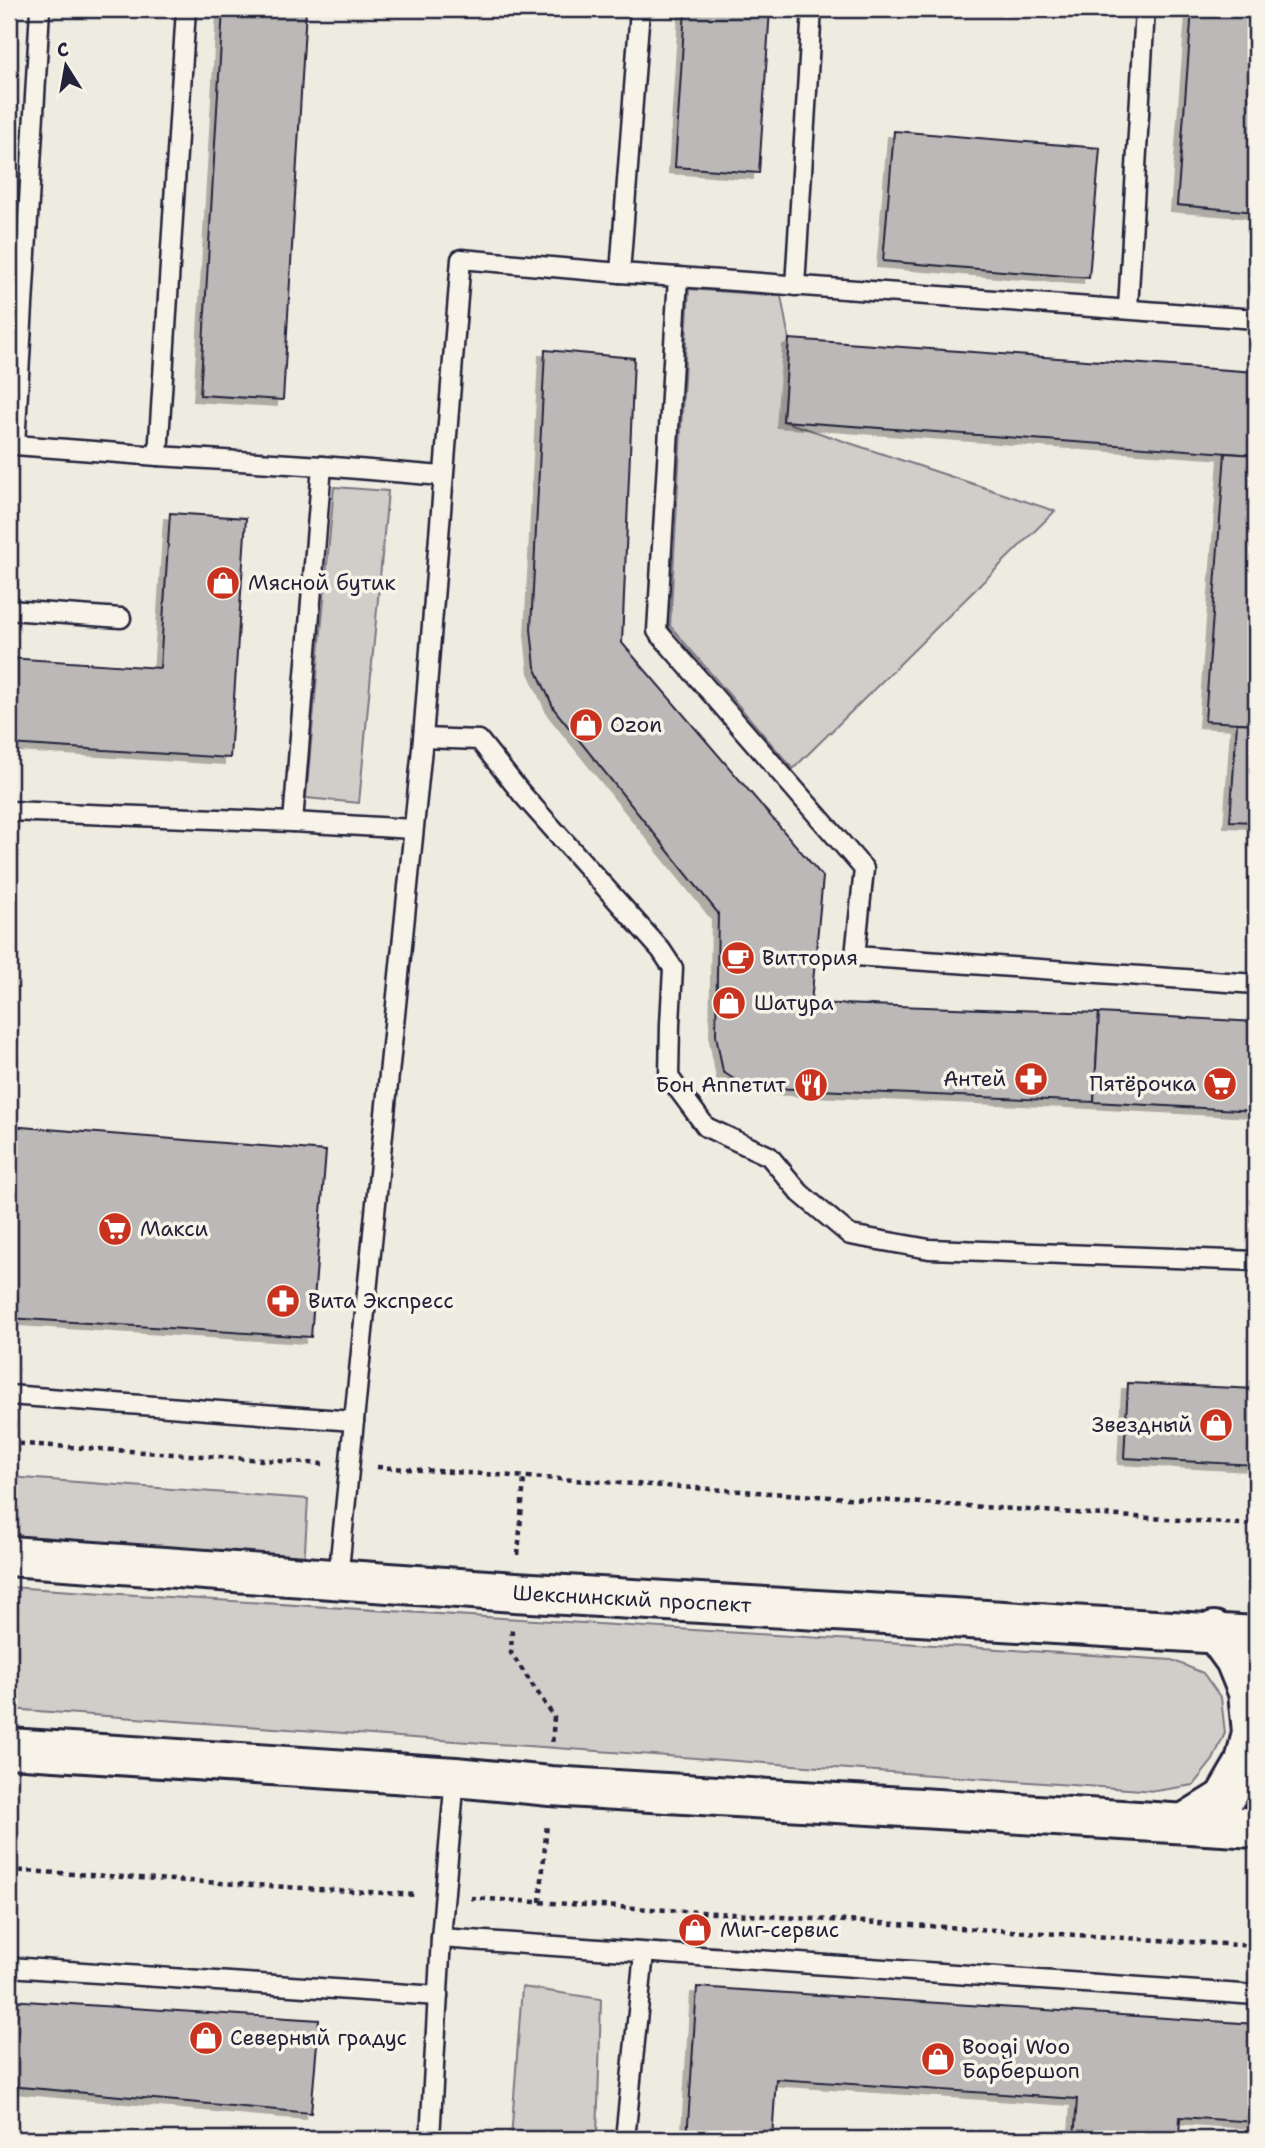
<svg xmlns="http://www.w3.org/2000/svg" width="1265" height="2148" font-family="'Shantell Sans',sans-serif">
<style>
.green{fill:#d1cdc9;stroke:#7a7882;stroke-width:2}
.building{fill:#bbb8b7;stroke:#22223b;stroke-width:2;filter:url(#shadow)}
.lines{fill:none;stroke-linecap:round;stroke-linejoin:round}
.lane-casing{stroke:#22223b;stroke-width:23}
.primary-casing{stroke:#22223b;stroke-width:44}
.path{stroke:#22223b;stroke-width:4.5;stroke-dasharray:5 5;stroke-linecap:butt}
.lane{stroke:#f7f3e8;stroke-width:18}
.primary{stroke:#f7f3e8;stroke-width:38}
.labels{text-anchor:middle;stroke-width:7;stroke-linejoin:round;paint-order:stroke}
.poi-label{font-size:21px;fill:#22223b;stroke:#f7f3e8;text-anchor:start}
.street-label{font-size:21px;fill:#22223b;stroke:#f7f3e8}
</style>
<defs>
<filter id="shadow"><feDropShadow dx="-6" dy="6" stdDeviation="0" flood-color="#0004"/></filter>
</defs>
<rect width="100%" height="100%" fill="#eeebe1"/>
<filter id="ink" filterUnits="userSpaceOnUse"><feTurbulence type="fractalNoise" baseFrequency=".0143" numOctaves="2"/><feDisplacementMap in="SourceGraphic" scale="14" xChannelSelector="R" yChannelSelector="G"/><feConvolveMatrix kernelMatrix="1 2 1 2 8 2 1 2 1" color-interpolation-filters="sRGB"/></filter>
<g filter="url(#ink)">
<!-- green -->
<g class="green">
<polygon points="689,289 781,296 789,339 783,421 1055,511 793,769 670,626"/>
<polygon points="334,487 388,491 359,803 306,798"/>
<polygon points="9,1477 308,1499 304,1567 9,1545"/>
<polygon points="9,1587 1172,1660 1203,1673 1221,1698 1225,1733 1213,1760 1193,1785 1156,1791 9,1709"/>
<polygon points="522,1987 601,1999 597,2139 511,2139"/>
</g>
<!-- building -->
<g class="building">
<polygon points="223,9 306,9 283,400 200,395"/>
<polygon points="685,9 770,9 759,173 675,167"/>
<polygon points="1192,9 1256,9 1256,212 1177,205"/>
<polygon points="894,131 1100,148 1089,278 883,261"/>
<polygon points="789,339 1256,372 1256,455 783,421"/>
<polygon points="545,350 634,358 622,643 823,877 811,1003 1099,1013 1094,1102 746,1087 723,1072 716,1035 718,913 554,709 535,667 531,629"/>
<polygon points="1225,453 1256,455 1256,724 1205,721"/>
<polygon points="170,513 246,518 230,758 9,744 9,658 160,668"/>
<polygon points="1237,723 1256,724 1256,822 1230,821"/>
<polygon points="1099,1013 1256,1022 1256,1111 1094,1102"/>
<polygon points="9,1126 326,1151 311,1337 9,1318"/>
<polygon points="1128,1383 1256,1389 1256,1465 1124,1458"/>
<polygon points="697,1987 1256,2024 1256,2122 1180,2117 1179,2139 1074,2139 1077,2099 776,2079 772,2139 687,2139"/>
<polygon points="9,2000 319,2020 311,2113 9,2086"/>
</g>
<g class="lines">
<!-- lane casing -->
<g class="lane-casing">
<g id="lane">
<polyline points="40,9 15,445 158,456"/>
<polyline points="186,9 158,456 322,466 442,476"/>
<polyline points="620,273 678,277 657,631 864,869 855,956 1256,984"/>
<polyline points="678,277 1256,319"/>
<polyline points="795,286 812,9"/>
<polyline points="1128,309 1145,9"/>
<polyline points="9,610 121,618"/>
<polyline points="423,738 479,740 522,794 661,950 673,968 670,1024 669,1077 706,1127 769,1156 800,1193 850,1235 929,1249 1256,1261"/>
<polyline points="9,811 293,822 322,466"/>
<polyline points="293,822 413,829"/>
<polyline points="9,1395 354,1421"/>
<polyline points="338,1579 423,738 461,259 620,273 640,9"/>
<polyline points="441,1938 1256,1995"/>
<polyline points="9,1967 438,1996"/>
<polyline points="430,2139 441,1938 455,1777"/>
<polyline points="625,2139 644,1953"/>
</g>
</g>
<!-- primary casing -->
<g class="primary-casing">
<g id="primary">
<polyline points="9,1556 515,1592 1256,1636"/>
<polyline points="9,1748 455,1777 550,1786 1256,1828"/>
<polyline points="1185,1823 1224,1799 1245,1763 1252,1732 1248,1692 1235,1660 1214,1631"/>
</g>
</g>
<!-- path -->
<g class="path">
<polyline points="9,1443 323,1464"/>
<polyline points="377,1467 1256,1525"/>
<polyline points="518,1555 524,1478"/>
<polyline points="512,1630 511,1653 554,1717 552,1747"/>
<polyline points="9,1870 417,1895"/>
<polyline points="471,1898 1256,1946"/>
<polyline points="540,1902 547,1823"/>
</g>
<!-- lane -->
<use href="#lane" class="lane"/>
<!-- primary -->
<use href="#primary" class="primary"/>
</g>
</g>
<!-- icons -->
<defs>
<g id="shop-disc" transform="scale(1.75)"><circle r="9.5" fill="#c8321e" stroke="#f7f3e8"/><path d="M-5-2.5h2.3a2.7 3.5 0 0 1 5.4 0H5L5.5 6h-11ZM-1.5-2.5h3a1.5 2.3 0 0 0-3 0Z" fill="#fff"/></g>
<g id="cafe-disc" transform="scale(1.75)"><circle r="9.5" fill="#c8321e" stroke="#f7f3e8"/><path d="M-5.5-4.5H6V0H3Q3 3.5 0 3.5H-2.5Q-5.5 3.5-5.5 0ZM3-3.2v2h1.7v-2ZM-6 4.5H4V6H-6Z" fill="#fff"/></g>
<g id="pharmacy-disc" transform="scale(1.75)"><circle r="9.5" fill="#c8321e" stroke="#f7f3e8"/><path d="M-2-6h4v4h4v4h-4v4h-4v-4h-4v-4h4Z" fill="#fff"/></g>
<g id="supermarket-disc" transform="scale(1.75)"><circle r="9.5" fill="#c8321e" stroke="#f7f3e8"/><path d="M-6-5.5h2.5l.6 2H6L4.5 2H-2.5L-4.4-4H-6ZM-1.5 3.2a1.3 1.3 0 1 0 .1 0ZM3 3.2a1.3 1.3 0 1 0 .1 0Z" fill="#fff"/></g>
<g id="restaurant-disc" transform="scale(1.75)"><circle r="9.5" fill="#c8321e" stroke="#f7f3e8"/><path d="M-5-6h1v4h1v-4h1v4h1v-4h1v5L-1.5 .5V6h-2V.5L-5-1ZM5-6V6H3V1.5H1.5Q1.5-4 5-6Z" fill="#fff"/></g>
</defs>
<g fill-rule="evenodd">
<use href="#shop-disc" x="223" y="583"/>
<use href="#shop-disc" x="586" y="725"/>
<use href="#cafe-disc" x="738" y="958"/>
<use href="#shop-disc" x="729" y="1003"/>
<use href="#pharmacy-disc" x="1031" y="1079"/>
<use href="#supermarket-disc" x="1220" y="1084"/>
<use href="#restaurant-disc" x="811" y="1085"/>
<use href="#supermarket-disc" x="115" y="1229"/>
<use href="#pharmacy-disc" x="283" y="1301"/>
<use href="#shop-disc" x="1216" y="1425"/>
<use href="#shop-disc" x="695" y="1930"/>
<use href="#shop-disc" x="206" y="2038"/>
<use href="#shop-disc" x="938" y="2059"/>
</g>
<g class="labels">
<!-- poi labels -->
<g class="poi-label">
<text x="248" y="590">Мясной бутик</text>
<text x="610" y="732">Ozon</text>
<text x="762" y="965">Виттория</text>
<text x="754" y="1010">Шатура</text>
<text x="1006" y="1086" text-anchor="end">Антей</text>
<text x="1196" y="1091" text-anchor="end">Пятёрочка</text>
<text x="786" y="1092" text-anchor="end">Бон Аппетит</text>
<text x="140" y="1236">Макси</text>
<text x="308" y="1308">Вита Экспресс</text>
<text x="1192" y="1432" text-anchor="end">Звездный</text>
<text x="720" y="1937">Миг-сервис</text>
<text x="230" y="2045">Северный градус</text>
<text x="962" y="2054">Boogi Woo<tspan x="962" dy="24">Барбершоп</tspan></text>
</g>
<!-- street labels -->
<g class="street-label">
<text transform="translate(632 1599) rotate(3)" y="7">Шекснинский проспект</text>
</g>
</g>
<!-- margin -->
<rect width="1265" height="2148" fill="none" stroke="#f7f3e8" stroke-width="35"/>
<rect x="18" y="18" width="1230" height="2113" fill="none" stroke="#22223b" stroke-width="2.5" filter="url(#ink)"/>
<!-- north arrow -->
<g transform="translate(66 66) rotate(349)" stroke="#f7f3e8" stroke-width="5" paint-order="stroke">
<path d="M0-5L12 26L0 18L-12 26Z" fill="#22223b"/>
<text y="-10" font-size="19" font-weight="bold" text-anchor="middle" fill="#22223b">С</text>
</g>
</svg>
